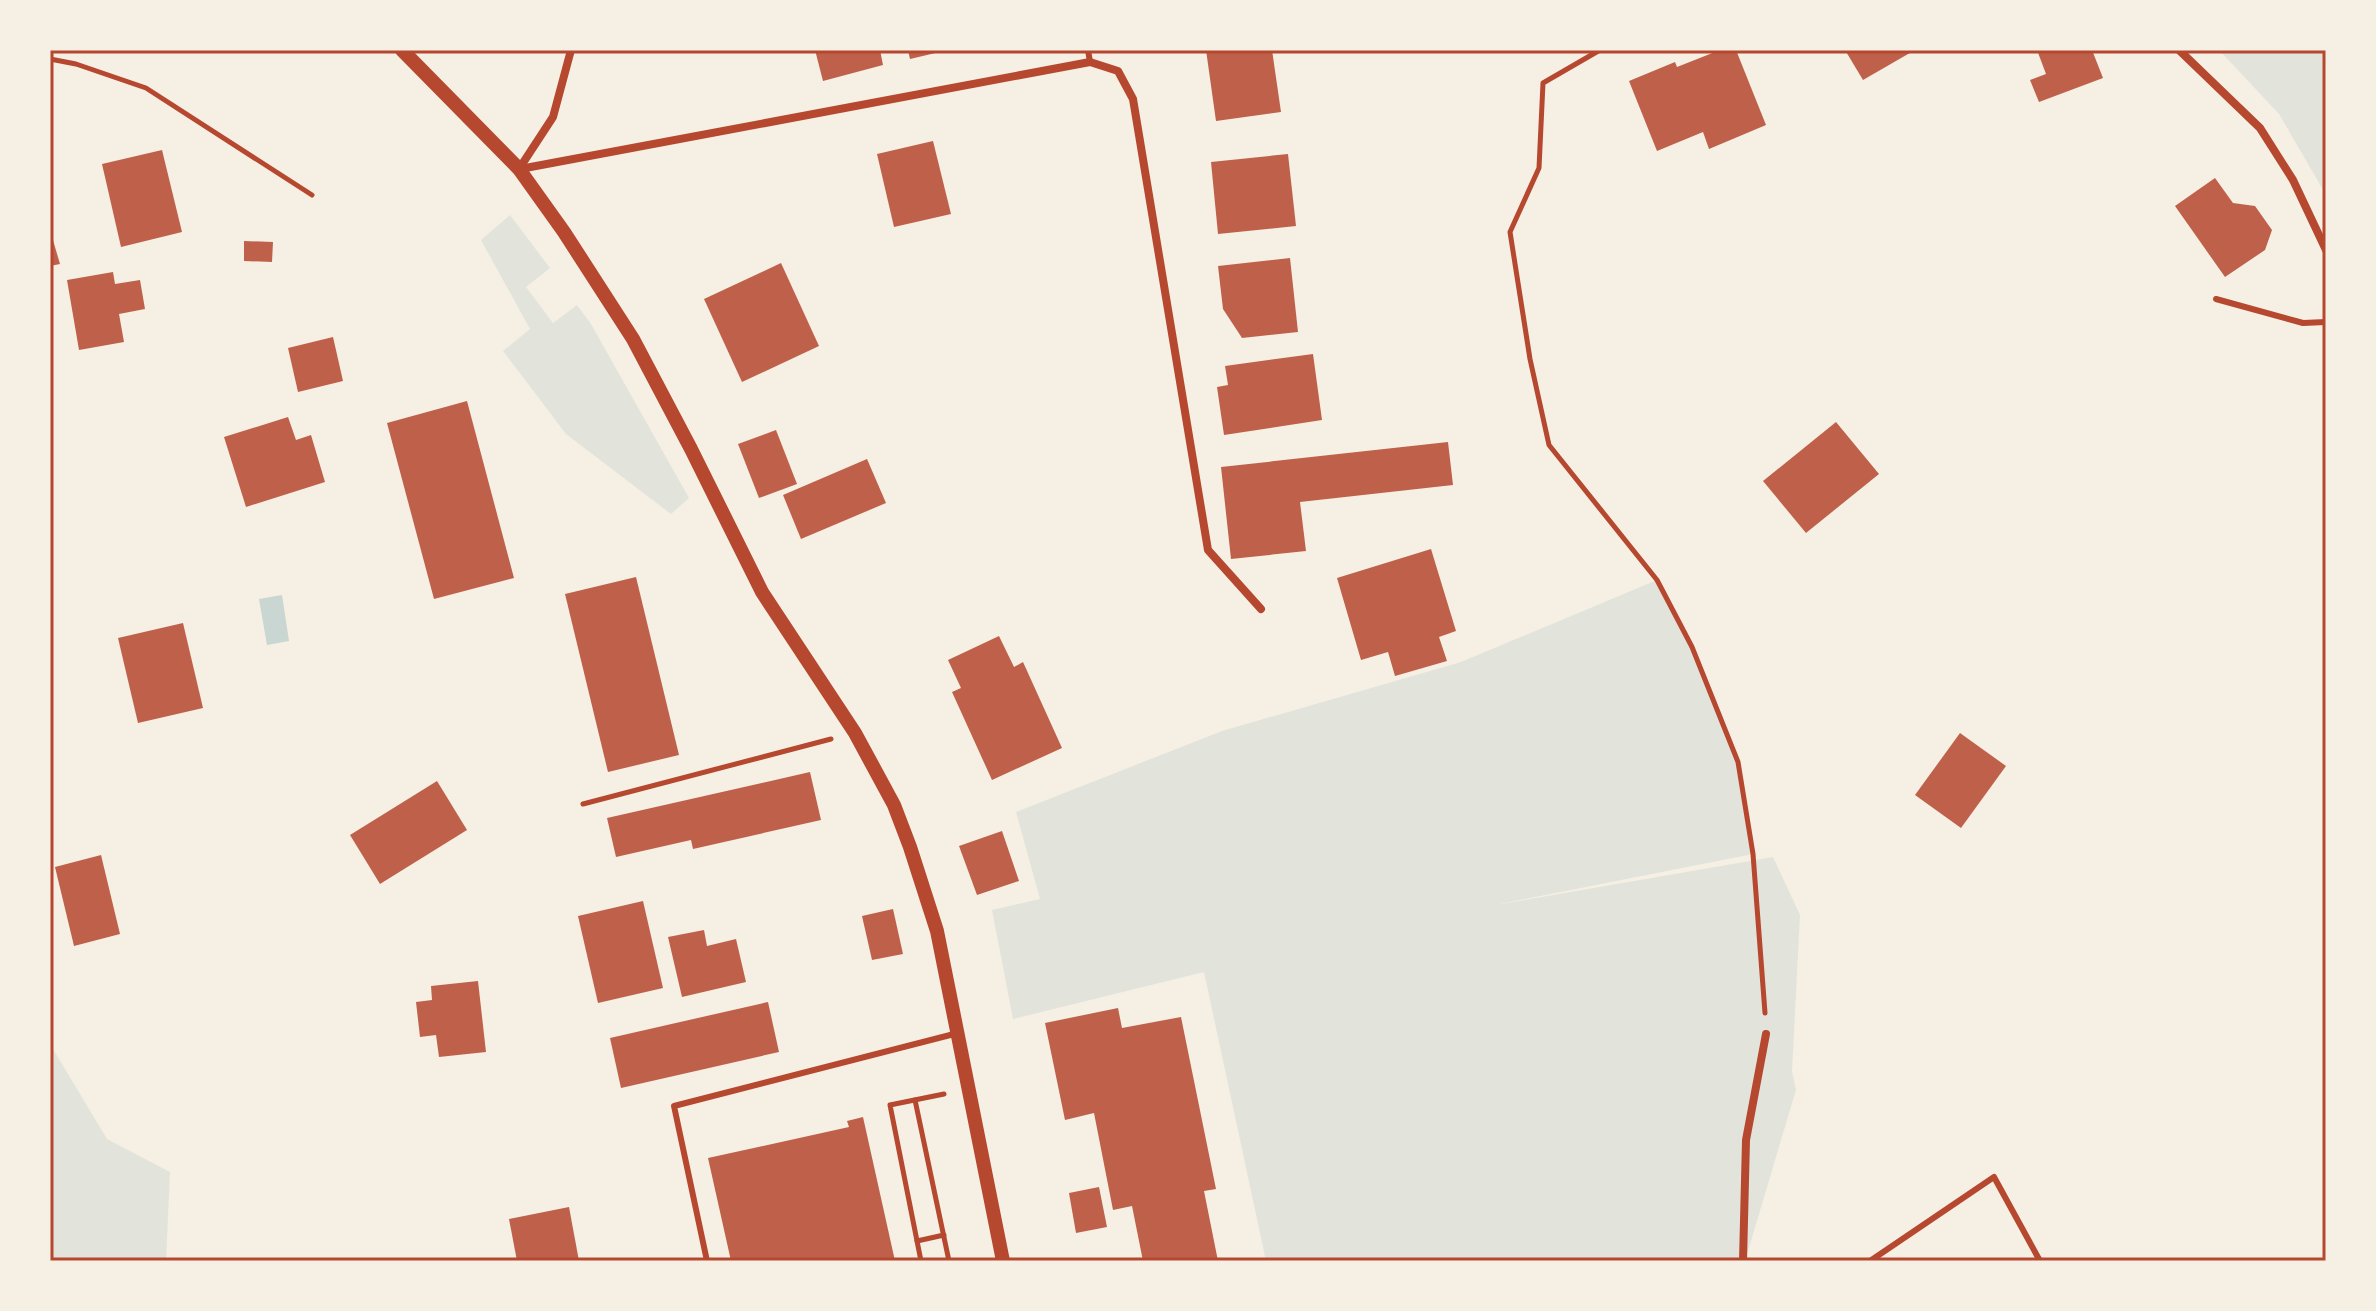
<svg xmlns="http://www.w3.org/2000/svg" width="2376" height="1311" font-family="Ubuntu,sans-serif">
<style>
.green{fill:#e2e4dc}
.water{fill:#c9d6d2}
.building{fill:#bf614a}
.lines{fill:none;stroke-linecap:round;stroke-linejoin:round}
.path{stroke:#b5482f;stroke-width:5}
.service{stroke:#b5482f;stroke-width:6}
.minor{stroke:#b5482f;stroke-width:8}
.tertiary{stroke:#b5482f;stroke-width:14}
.neatline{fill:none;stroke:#b5482f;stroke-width:3}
</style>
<rect width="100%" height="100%" fill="#f6efe4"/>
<!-- green -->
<g class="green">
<polygon points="2219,50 2326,50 2326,195 2279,114"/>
<polygon points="510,215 550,268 526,287 553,323 577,305 591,324 689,498 671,514 566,434 503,351 530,329 481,240"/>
<polygon points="1657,580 1692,647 1738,762 1753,854 1495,905 1773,857 1800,915 1792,1071 1796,1090 1745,1261 1266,1261 1204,972 1013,1019 992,910 1040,899 1016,812 1222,731 1461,662"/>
<polygon points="50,1044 107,1139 170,1172 166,1261 50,1261"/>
</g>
<!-- water -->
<polygon class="water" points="282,595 289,641 267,645 259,599"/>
<!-- building -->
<g class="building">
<polygon points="815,50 880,50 883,65 823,81"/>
<polygon points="908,50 944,50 944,51 910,59"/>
<polygon points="1206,50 1272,50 1281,112 1216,121"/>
<polygon points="1720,50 1736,50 1766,125 1709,149 1703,132 1657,151 1629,81 1675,62 1677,67"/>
<polygon points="1845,50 1915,50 1863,80"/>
<polygon points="2037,50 2092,50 2103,78 2039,102 2030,80 2046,74"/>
<polygon points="933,141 951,214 894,227 877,154"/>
<polygon points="162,150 182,232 121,247 102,164"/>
<polygon points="1288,154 1296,226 1218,234 1211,162"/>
<polygon points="2215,178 2233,203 2255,206 2272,230 2265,250 2225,277 2175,206"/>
<polygon points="50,230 60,264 50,266"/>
<polygon points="244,241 273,242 272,262 244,261"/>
<polygon points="1290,258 1298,332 1242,338 1223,309 1218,266"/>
<polygon points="781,263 819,346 742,382 704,299"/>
<polygon points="113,272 115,284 140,280 145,309 119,314 124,342 79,350 67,280"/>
<polygon points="333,337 343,381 298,392 288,348"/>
<polygon points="1313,354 1322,420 1224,435 1217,387 1228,385 1225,366"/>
<polygon points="467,401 514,578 434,599 387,423"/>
<polygon points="288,417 296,440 311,435 325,482 246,507 224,437"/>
<polygon points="1836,422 1879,474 1806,533 1763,481"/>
<polygon points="776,430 797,484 759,498 738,444"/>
<polygon points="1448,442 1453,485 1300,502 1306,551 1231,559 1221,467"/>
<polygon points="867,459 886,503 801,539 783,495"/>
<polygon points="1431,549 1456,631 1439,637 1447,661 1395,676 1388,652 1361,660 1337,578"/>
<polygon points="636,577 679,755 608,772 565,594"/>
<polygon points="183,623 203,708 138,723 118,638"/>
<polygon points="999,636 1014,667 1023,662 1062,748 992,780 952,692 961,688 948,660"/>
<polygon points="1960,733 2006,766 1961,828 1915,795"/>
<polygon points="810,772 821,820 693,849 691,840 616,857 607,818"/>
<polygon points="437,781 467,830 380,884 350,835"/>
<polygon points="1002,831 1019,881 977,895 959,846"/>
<polygon points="101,855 120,934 74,946 55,867"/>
<polygon points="643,901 663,988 598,1003 578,916"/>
<polygon points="893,909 903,954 872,960 862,916"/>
<polygon points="704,930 707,946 736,939 746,982 682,997 668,937"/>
<polygon points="478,981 486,1052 439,1057 436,1035 420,1037 416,1002 432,1000 431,986"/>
<polygon points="768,1002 779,1052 621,1088 610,1038"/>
<polygon points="1118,1008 1122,1028 1181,1017 1216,1189 1204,1191 1218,1261 1143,1261 1132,1206 1113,1210 1094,1113 1065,1120 1045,1023"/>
<polygon points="863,1117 895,1261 731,1261 708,1158 849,1127 847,1121"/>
<polygon points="1099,1187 1107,1227 1076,1233 1069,1193"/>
<polygon points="569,1207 579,1261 517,1261 509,1219"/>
</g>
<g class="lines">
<!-- path -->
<g class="path">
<polyline points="1600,50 1543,83 1539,168 1510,232 1530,359 1549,445 1657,580 1692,647 1738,762 1753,854 1765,1013"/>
<polyline points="50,59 76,64 146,88 312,195"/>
<polyline points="583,804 831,739"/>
<polyline points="915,1100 949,1261"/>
<polyline points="917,1241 944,1235"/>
<polyline points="921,1261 890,1105 944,1094"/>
</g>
<!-- service -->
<g class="service">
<polyline points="1088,50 1090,62"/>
<polyline points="2216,299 2303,323 2326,322"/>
<polyline points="707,1261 674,1106 958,1033"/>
<polyline points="1870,1261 1994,1177 2040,1261"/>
</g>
<!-- minor -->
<g class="minor">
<polyline points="2179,50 2260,128 2293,180 2326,250"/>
<polyline points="519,169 553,117 571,50"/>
<polyline points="520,169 1090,62 1118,71 1133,99 1208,550 1261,609"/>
<polyline points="1743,1261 1746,1140 1766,1034"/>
</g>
<!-- tertiary -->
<polyline class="tertiary" points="402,50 519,169 564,232 633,339 691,449 762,592 855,733 894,805 910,847 937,931 1003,1261"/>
</g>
<!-- border -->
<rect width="2376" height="1311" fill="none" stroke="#f6efe4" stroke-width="104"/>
<rect x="52" y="52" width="2272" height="1207" class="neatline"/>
</svg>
